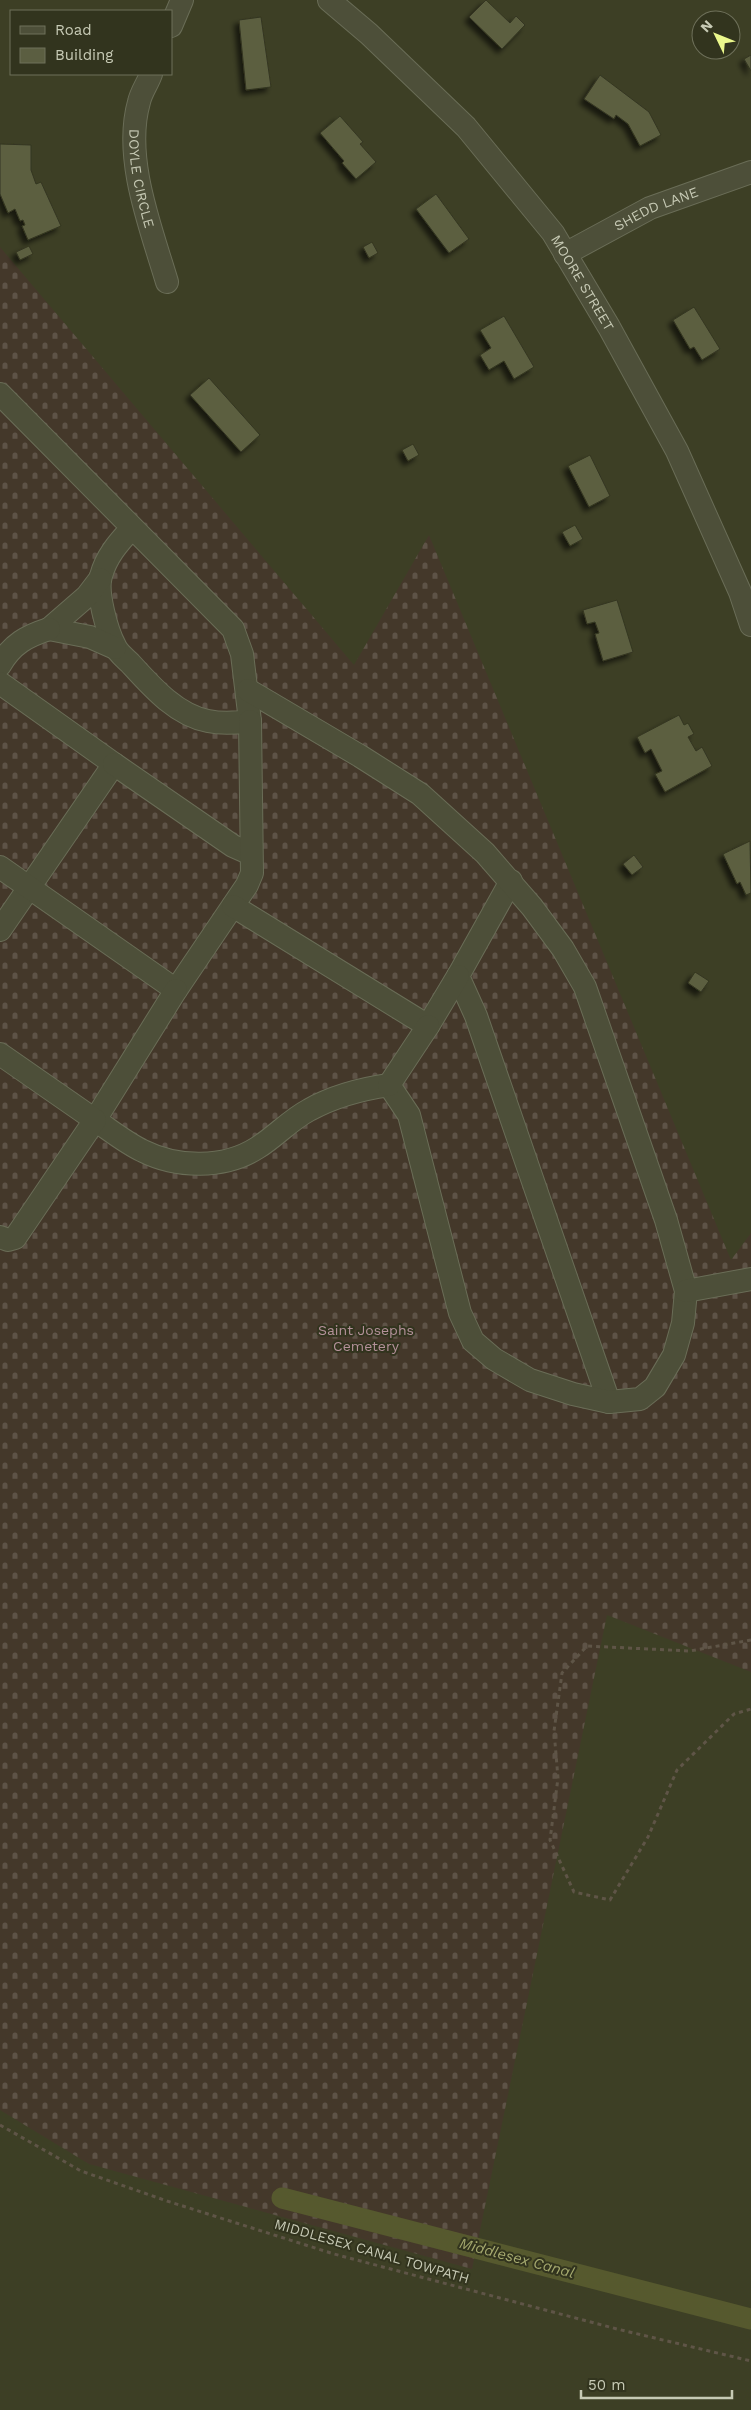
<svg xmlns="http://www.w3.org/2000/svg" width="751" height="2410" font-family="'Work Sans',sans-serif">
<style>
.cemetery{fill:url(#cemetery-stones)}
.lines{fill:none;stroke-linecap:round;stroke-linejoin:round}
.canal{stroke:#56592e;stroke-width:21}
.building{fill:#5b5e41;stroke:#343620;filter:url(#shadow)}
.minor-casing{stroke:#6a6d57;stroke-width:24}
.path{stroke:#5f5547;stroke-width:3;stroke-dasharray:4 4;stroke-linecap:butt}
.minor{stroke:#4d4f39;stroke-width:22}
.labels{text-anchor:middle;stroke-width:4;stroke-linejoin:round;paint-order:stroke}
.street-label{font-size:14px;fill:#c7cab5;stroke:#32341e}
.park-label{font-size:14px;fill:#b4919a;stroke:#32341e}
.water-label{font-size:15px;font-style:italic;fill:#a4a86e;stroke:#32341e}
</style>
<defs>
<pattern id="cemetery-stones" width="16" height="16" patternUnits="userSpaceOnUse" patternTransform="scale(1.25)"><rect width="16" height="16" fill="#44382a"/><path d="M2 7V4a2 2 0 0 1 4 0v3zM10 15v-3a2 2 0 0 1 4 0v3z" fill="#5e5347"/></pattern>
<filter id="shadow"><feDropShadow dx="-4.5" dy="4.5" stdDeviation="2.5" flood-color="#0009"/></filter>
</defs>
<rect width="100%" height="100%" fill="#3d3f25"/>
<!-- cemetery -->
<polygon class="cemetery" points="0,247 354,665 429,535 731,1260 751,1233 751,1672 607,1615 472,2269 89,2164 0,2110"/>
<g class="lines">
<!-- canal -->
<polyline class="canal" points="282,2198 751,2319"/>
</g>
<!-- building -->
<g class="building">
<polygon points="486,0 510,23 516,16 525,25 502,49 469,17"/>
<polygon points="261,17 271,87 246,90 239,20"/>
<polygon points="751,55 751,71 744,59"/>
<polygon points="600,75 649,112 661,135 640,146 628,124 616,115 614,119 584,99"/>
<polygon points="340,116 363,142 360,144 376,162 356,179 342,163 344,161 320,133"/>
<polygon points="0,144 31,145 31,170 36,184 41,182 61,226 28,240 22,226 25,225 23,220 20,221 15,209 8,213 0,194"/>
<polygon points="436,194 469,239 449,253 416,209"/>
<polygon points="372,242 378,253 369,258 363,247"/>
<polygon points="29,246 33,254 20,260 16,252"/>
<polygon points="694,307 720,349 702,360 694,347 690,349 673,320"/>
<polygon points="504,316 534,367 514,379 504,361 489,370 480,355 491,348 480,330"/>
<polygon points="209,378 260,435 241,452 190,395"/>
<polygon points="413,444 419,455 408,461 402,450"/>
<polygon points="590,455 610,496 589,507 568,466"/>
<polygon points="575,525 583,539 570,546 562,532"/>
<polygon points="617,600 633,652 603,661 595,634 599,633 595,622 587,624 583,610"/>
<polygon points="679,715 684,725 688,723 694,734 688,737 696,751 702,747 712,766 665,792 655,774 662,771 651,749 645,753 637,737"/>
<polygon points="750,841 751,893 746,895 740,882 737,884 723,854"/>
<polygon points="634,855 643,867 632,875 623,864"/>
<polygon points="695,972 709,981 701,992 688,983"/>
</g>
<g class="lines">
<!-- minor casing -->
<g class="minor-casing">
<g id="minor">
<path id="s1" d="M329,0l40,34 97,93 87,106 56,94 68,124 63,141 11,33"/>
<polyline points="171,26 182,0"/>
<path id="s2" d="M151,74c-3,9 -10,18 -12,28 -16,56 12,126 28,180"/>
<path id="s3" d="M565,254l85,-46 101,-36"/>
<path d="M0,394l233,235 9,25 8,67c-14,2 -28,3 -42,0 -32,-6 -57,-35 -78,-58 -5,-5 -12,-10 -15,-17 -8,-15 -19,-54 -14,-70 5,-19 17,-33 30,-47"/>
<polyline points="100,579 87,596 49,629 90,637 115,648"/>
<path d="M0,665c12,-21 27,-29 49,-36"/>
<polyline points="0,683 114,764 0,930"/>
<polyline points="114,764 233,846 251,854"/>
<polyline points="0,867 176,990 247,885 252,873 250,721"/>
<polyline points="511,881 458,976 476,1016 609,1402"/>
<polyline points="233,906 428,1026 458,976"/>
<path d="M176,990l-81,130c15,10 31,23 48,31 34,17 81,18 114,-3 18,-11 33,-28 52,-38 25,-14 52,-21 80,-25l20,30 51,198 13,28 21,18 36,21 43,14 36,8 31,-3 15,-12 19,-32 9,-32 3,-32 -20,-71 -81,-233 -22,-38 -31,-42 -47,-54 -65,-59 -60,-38 -112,-66"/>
<polyline points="0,1054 95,1120 15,1238 8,1240 0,1237"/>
<polyline points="389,1085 428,1026"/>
<polyline points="686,1291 751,1279"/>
</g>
</g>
<!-- path -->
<g class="path">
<polyline points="751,1640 690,1651 587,1646 562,1673 554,1731 558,1778 550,1840 574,1892 610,1900 648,1837 677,1770 734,1714 751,1709"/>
<polyline points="0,2125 81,2171 167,2201 334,2254 617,2329 751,2361"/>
</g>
<!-- minor -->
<use href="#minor" class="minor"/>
</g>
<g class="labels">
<!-- street labels -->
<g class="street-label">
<text dy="5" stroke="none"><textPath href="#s2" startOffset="108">DOYLE CIRCLE</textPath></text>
<text dy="5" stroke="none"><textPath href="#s3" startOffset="102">SHEDD LANE</textPath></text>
<text dy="5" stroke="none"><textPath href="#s1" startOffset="382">MOORE STREET</textPath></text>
<text transform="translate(372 2251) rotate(16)" y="5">MIDDLESEX CANAL TOWPATH</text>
</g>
<!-- park labels -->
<g class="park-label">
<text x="366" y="1335">Saint Josephs<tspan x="366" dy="16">Cemetery</tspan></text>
</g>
<!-- water labels -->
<g class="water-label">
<text transform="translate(517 2258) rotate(15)" y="5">Middlesex Canal</text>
</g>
</g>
<!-- legend -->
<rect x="10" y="10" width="162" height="65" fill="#32341e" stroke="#6e705a"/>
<rect x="20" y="26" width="25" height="8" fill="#4d4f39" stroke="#6e705a"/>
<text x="55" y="35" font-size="15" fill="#c7cab5">Road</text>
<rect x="20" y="48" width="25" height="15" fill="#5b5e41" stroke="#6e705a"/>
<text x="55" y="60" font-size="15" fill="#c7cab5">Building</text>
<!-- north arrow -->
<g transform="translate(716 35) rotate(313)"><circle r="24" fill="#32341e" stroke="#6e705a"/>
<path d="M0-4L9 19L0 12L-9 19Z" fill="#ebf88c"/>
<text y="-8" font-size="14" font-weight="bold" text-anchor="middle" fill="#c7cab5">N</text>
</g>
<!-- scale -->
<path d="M581 2390v8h151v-8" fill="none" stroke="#c7cab5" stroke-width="2.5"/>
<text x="588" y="2390" font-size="15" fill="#c7cab5" stroke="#32341e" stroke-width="4" paint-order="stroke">50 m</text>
</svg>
